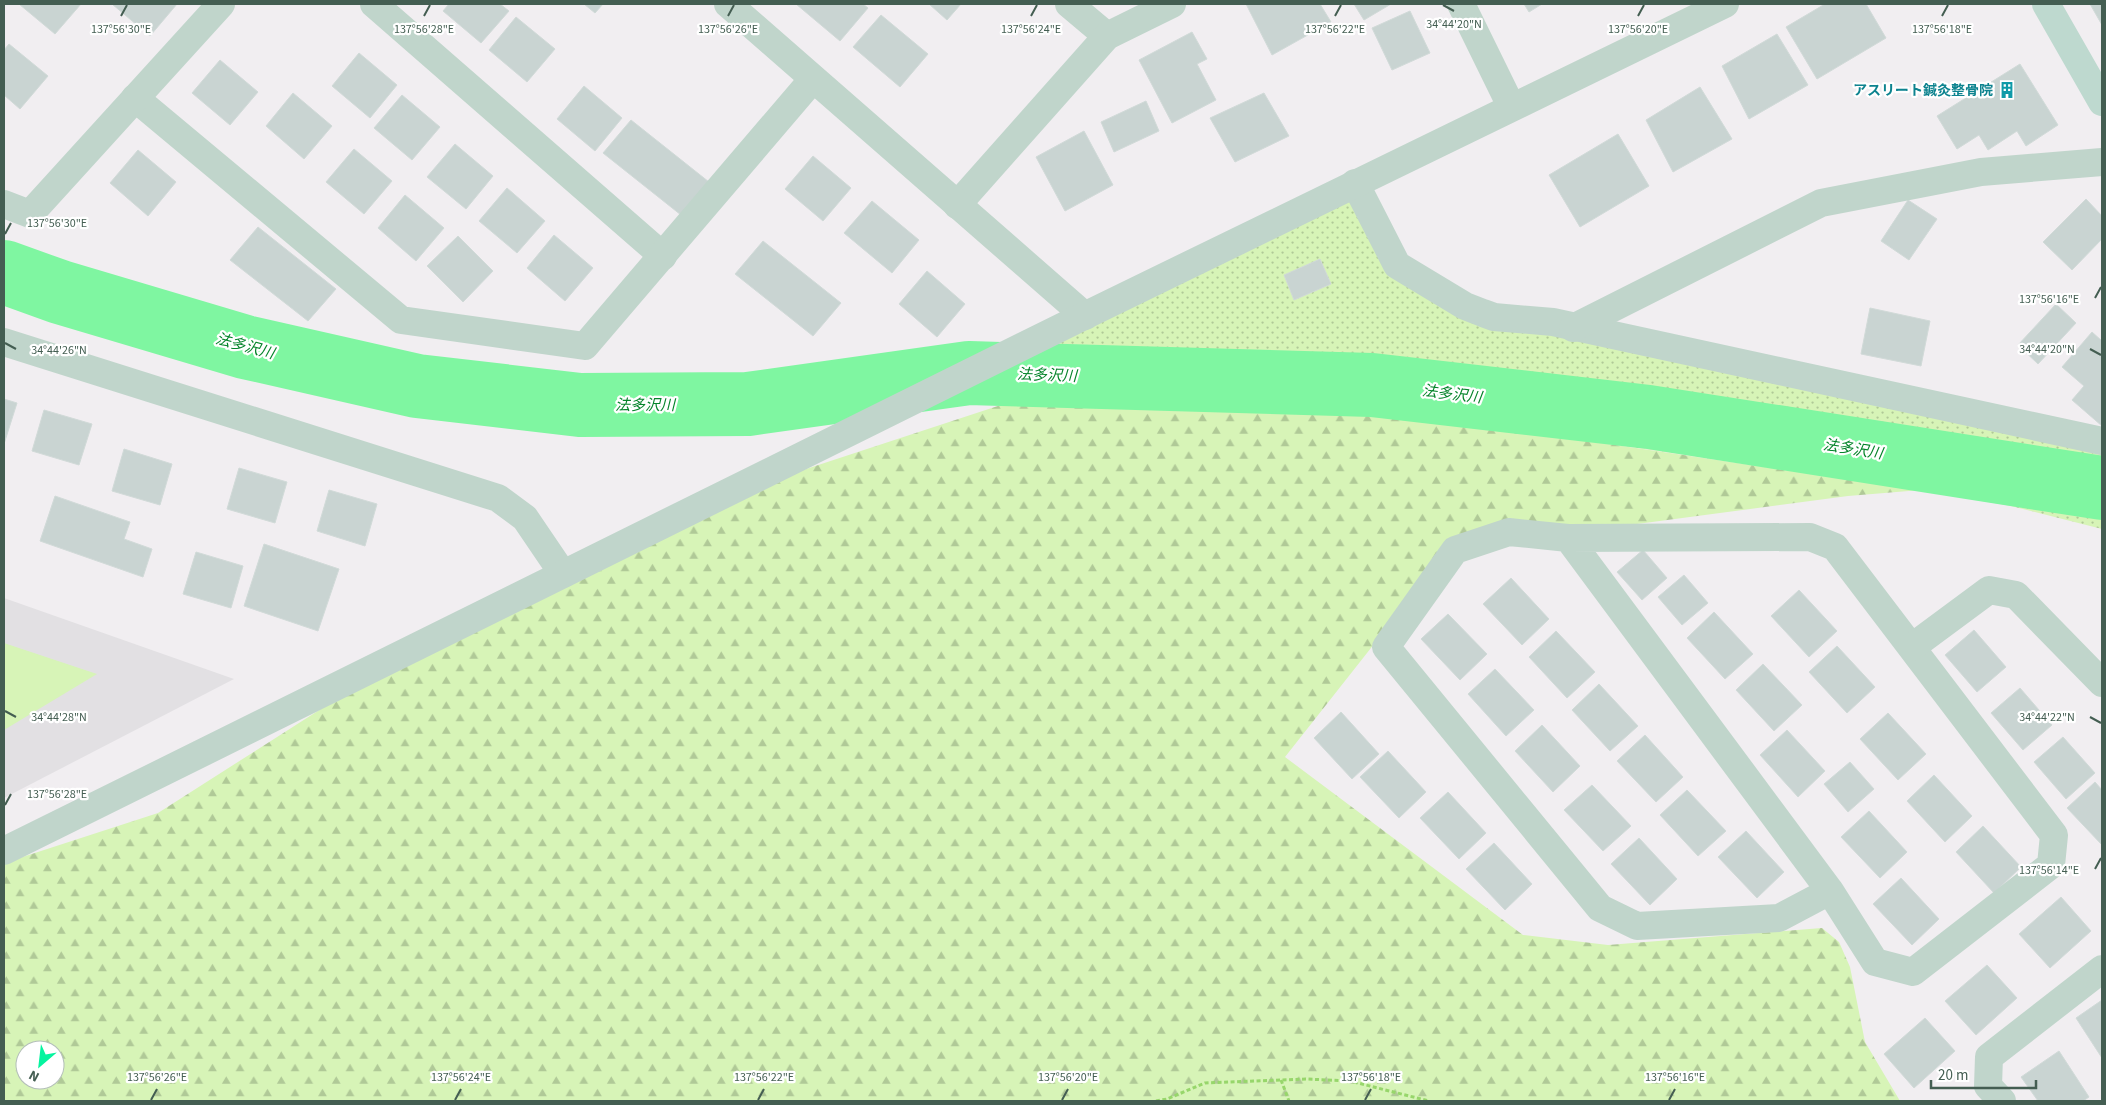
<svg xmlns="http://www.w3.org/2000/svg" width="2106" height="1105" font-family="'Source Sans 3','Noto Sans JP',sans-serif">
<style>
.education{fill:#e2e0e3}
.grass{fill:url(#grass-dots)}
.forest{fill:url(#forest-firs);fill-rule:evenodd}
.pitch{fill:#d7f4b7}
.lines{fill:none;stroke-linecap:round;stroke-linejoin:round}
.river{stroke:#7ff6a1;stroke-width:64}
.building{fill:#c9d4d2;stroke:#d1dad8}
.path{stroke:#97d66b;stroke-width:3;stroke-dasharray:4 2.5;stroke-linecap:butt}
.minor{stroke:#c0d5cb;stroke-width:28}
.tertiary{stroke:#c0d5cb;stroke-width:28}
.secondary{stroke:#bed9cf;stroke-width:28}
.ticks{fill:none;stroke:#445e52;stroke-width:2}
.labels{text-anchor:middle;stroke-width:4.5;stroke-linejoin:round;paint-order:stroke}
.culture-label{font-size:14px;font-weight:bold;fill:#0d838f;stroke:#fff;text-anchor:end}
.water-label{font-size:15px;font-style:italic;fill:#05842a;stroke:#fff}
.ticks-label{font-size:12px;text-anchor:middle;fill:#445e52;stroke:#fff;stroke-width:4.5;stroke-linejoin:round;paint-order:stroke}
</style>
<defs>
<pattern id="grass-dots" width="8" height="8" patternUnits="userSpaceOnUse" patternTransform="scale(1.25)"><rect width="8" height="8" fill="#d7f4b7"/><path d="M2 2h.1M6 6h.1" fill="none" stroke="#b0c997" stroke-width="1.8" stroke-linecap="round"/></pattern>
<pattern id="forest-firs" width="22" height="20" patternUnits="userSpaceOnUse" patternTransform="scale(1.25)"><rect width="22" height="20" fill="#d7f4b7"/><path d="M5 1l3.5 6h-7zM16 11l3.5 6h-7z" fill="#b0c997"/></pattern>
</defs>
<rect width="100%" height="100%" fill="#f1eef1"/>
<!-- education -->
<polygon class="education" points="4,598 234,679 4,798"/>
<!-- grass -->
<polygon class="grass" points="1355,183 1397,265 1484,313 2102,442 2102,529 2011,506 1905,487 1418,416 1025,402 1035,355"/>
<!-- forest -->
<path class="forest" d="M1010,402l408,14 503,74 -73,6 -399,53 -164,208 238,178 85,10 214,-17 17,14 11,25 15,75 35,59h-1896v-238l154,-50 274,-175 283,-139zM25,1050h30v30h-30z"/>
<!-- pitch -->
<polygon class="pitch" points="4,643 97,674 4,730"/>
<g class="lines">
<!-- river -->
<polyline class="river" points="4,272 60,292 245,347 417,386 580,405 748,404 969,373 1372,385 1649,417 2102,488"/>
</g>
<!-- building -->
<g class="building">
<polygon points="19,4 81,4 55,34"/>
<polygon points="112,4 177,4 150,36"/>
<polygon points="449,4 500,4 509,11 481,43 443,11"/>
<polygon points="584,4 603,4 595,13"/>
<polygon points="796,4 863,4 868,8 840,41"/>
<polygon points="929,4 961,4 947,20"/>
<polygon points="1246,4 1320,4 1331,22 1272,55"/>
<polygon points="1354,4 1391,4 1364,20"/>
<polygon points="1524,4 1542,4 1529,12"/>
<polygon points="1825,4 1866,4 1886,38 1817,79 1786,27"/>
<polygon points="2090,4 2102,4 2102,25"/>
<polygon points="1410,11 1430,53 1392,70 1372,28"/>
<polygon points="881,15 928,54 900,87 853,47"/>
<polygon points="516,17 555,49 527,82 489,50"/>
<polygon points="1192,32 1207,59 1197,64 1216,100 1172,123 1139,60"/>
<polygon points="1777,34 1808,85 1749,119 1722,66"/>
<polygon points="9,44 48,76 20,109 4,95 4,50"/>
<polygon points="359,53 397,85 370,118 332,86"/>
<polygon points="220,60 258,92 230,125 192,93"/>
<polygon points="2020,64 2058,125 2026,146 2017,131 1988,150 1979,135 1957,149 1937,116"/>
<polygon points="584,86 622,118 595,151 557,119"/>
<polygon points="1700,87 1732,139 1673,172 1646,120"/>
<polygon points="293,93 332,126 304,159 266,126"/>
<polygon points="1264,93 1289,136 1235,162 1210,118"/>
<polygon points="402,95 440,127 412,160 374,128"/>
<polygon points="1146,101 1159,131 1114,152 1101,122"/>
<polygon points="631,120 709,182 681,215 603,153"/>
<polygon points="1084,131 1113,185 1065,211 1036,157"/>
<polygon points="1618,134 1649,186 1580,227 1549,175"/>
<polygon points="455,144 493,176 466,209 427,177"/>
<polygon points="354,149 392,181 364,214 326,182"/>
<polygon points="138,150 176,182 148,216 110,183"/>
<polygon points="813,156 851,188 823,221 785,189"/>
<polygon points="507,188 545,221 517,253 479,221"/>
<polygon points="405,195 444,228 416,261 378,228"/>
<polygon points="2086,199 2102,216 2102,239 2072,270 2043,242"/>
<polygon points="1908,200 1937,219 1909,260 1881,241"/>
<polygon points="872,201 919,240 892,273 844,233"/>
<polygon points="258,227 336,289 308,321 230,260"/>
<polygon points="554,235 593,268 565,301 527,268"/>
<polygon points="458,236 493,271 463,302 427,266"/>
<polygon points="763,241 841,303 813,336 735,274"/>
<polygon points="1320,259 1331,284 1294,300 1284,275"/>
<polygon points="927,271 965,304 937,337 899,304"/>
<polygon points="2056,304 2076,323 2038,364 2018,345"/>
<polygon points="1870,308 1930,321 1921,366 1861,354"/>
<polygon points="2092,332 2102,341 2102,426 2072,400 2084,386 2062,367"/>
<polygon points="4,399 17,403 4,444"/>
<polygon points="44,410 92,424 79,465 32,451"/>
<polygon points="124,449 172,464 160,505 112,491"/>
<polygon points="239,468 287,482 275,523 227,509"/>
<polygon points="329,490 377,504 365,546 317,531"/>
<polygon points="55,496 130,522 124,539 152,549 143,577 40,541"/>
<polygon points="264,544 339,569 318,631 244,606"/>
<polygon points="1643,550 1667,578 1642,600 1617,572"/>
<polygon points="196,552 243,566 231,608 183,594"/>
<polygon points="1684,575 1708,603 1682,625 1658,597"/>
<polygon points="1511,578 1549,619 1522,645 1483,604"/>
<polygon points="1799,590 1837,631 1809,657 1771,616"/>
<polygon points="1714,612 1753,654 1725,679 1687,638"/>
<polygon points="1448,614 1487,654 1460,680 1421,639"/>
<polygon points="1974,630 2006,667 1977,692 1945,655"/>
<polygon points="1556,631 1595,672 1567,698 1529,657"/>
<polygon points="1837,646 1875,687 1847,713 1809,672"/>
<polygon points="1763,664 1802,705 1774,731 1736,690"/>
<polygon points="1495,669 1534,710 1506,736 1468,694"/>
<polygon points="1599,684 1638,726 1610,751 1572,710"/>
<polygon points="2020,688 2052,725 2023,750 1991,713"/>
<polygon points="1341,712 1379,754 1352,779 1314,738"/>
<polygon points="1888,713 1926,754 1898,780 1860,739"/>
<polygon points="1542,725 1580,766 1553,792 1515,751"/>
<polygon points="1787,730 1825,771 1798,797 1760,755"/>
<polygon points="1645,735 1683,777 1656,802 1617,761"/>
<polygon points="2063,737 2095,773 2066,799 2034,762"/>
<polygon points="1388,751 1426,792 1399,818 1360,777"/>
<polygon points="1850,762 1874,789 1848,812 1824,784"/>
<polygon points="1934,775 1972,816 1945,842 1907,801"/>
<polygon points="2095,782 2102,790 2102,845 2067,808"/>
<polygon points="1592,785 1631,826 1603,851 1564,810"/>
<polygon points="1687,790 1726,831 1698,856 1660,815"/>
<polygon points="1448,792 1486,833 1459,859 1420,818"/>
<polygon points="1869,811 1907,852 1880,878 1841,837"/>
<polygon points="1983,826 2021,867 1994,893 1956,852"/>
<polygon points="1746,831 1784,872 1757,898 1718,857"/>
<polygon points="1639,838 1677,879 1650,905 1611,864"/>
<polygon points="1494,843 1532,884 1505,910 1466,869"/>
<polygon points="1901,878 1939,919 1912,945 1873,904"/>
<polygon points="2061,897 2091,931 2050,968 2019,934"/>
<polygon points="1987,965 2017,998 1976,1035 1945,1001"/>
<polygon points="2102,1000 2102,1058 2076,1018"/>
<polygon points="1925,1018 1955,1051 1914,1088 1884,1054"/>
<polygon points="2059,1051 2089,1097 2083,1101 2038,1101 2021,1077"/>
</g>
<g class="lines">
<!-- path -->
<g class="path">
<polyline points="1281,1080 1289,1101"/>
<polyline points="1156,1101 1167,1099 1205,1083 1306,1079 1350,1081 1429,1101"/>
</g>
<!-- minor -->
<g class="minor">
<polyline points="374,4 663,256"/>
<polyline points="1069,4 1107,36"/>
<polyline points="1461,4 1511,106"/>
<polyline points="135,98 401,320 585,346 813,79"/>
<polyline points="1355,183 1397,265 1465,306 1483,313 1494,317 1553,322 2102,441"/>
<polyline points="4,204 30,214 221,4"/>
<polyline points="957,205 1107,36 1172,4"/>
<polyline points="1573,328 1821,203 1981,172 2102,162"/>
<polyline points="4,342 498,498 525,518 563,574"/>
<polyline points="1568,538 1830,891 1875,962 1913,972 2051,865 2054,835 1835,547 1810,537 1568,538 1509,532 1455,550 1386,647 1600,908 1637,926 1779,918 1830,891"/>
<polyline points="1912,647 1989,590 2016,595 2102,683"/>
<polyline points="2002,1101 1988,1086 1989,1057 2102,969"/>
</g>
<!-- tertiary -->
<g class="tertiary">
<polyline points="728,4 1085,316"/>
<polyline points="4,851 1082,317 1725,4"/>
</g>
<!-- secondary -->
<polyline class="secondary" points="2046,4 2102,102"/>
</g>
<!-- ticks -->
<path class="ticks" d="M1443,5l11,6M121,16l6,-11M424,16l6,-11M728,16l6,-11M1031,16l6,-11M1335,16l6,-11M1638,16l6,-11M1942,16l6,-11M5,234l6,-11M2095,298l6,-11M5,343l11,6M2090,349l11,6M5,711l11,6M2090,717l11,6M5,805l6,-11M2095,869l6,-11M151,1100l6,-11M455,1100l6,-11M758,1100l6,-11M1062,1100l6,-11M1365,1100l6,-11M1669,1100l6,-11"/>
<!-- icons -->
<defs>
<g id="building-bare" transform="scale(1.35)"><path d="M-4-6H4V6H1V3H-1V6H-4ZM-2.5-4.3h1.7v1.8h-1.7ZM.8-4.3h1.7v1.8H.8ZM-2.5-1h1.7V.8h-1.7ZM.8-1h1.7V.8H.8Z" fill="#0f9aa8" stroke="#fff" stroke-width="2.5" paint-order="stroke"/></g>
</defs>
<g fill-rule="evenodd">
<use href="#building-bare" x="2007" y="90"/>
</g>
<g class="labels">
<!-- culture labels -->
<g class="culture-label">
<text x="1993" y="95">アスリート鍼灸整骨院</text>
</g>
<!-- water labels -->
<g class="water-label">
<text transform="translate(245 346) rotate(15)" y="5">法多沢川</text>
<text transform="translate(1047 375) rotate(2)" y="5">法多沢川</text>
<text transform="translate(1452 394) rotate(7)" y="5">法多沢川</text>
<text x="645" y="410">法多沢川</text>
<text transform="translate(1853 449) rotate(9)" y="5">法多沢川</text>
</g>
</g>
<g class="ticks-label">
<text x="1454" y="28">34°44'20"N</text>
<text x="121" y="33">137°56'30"E</text>
<text x="424" y="33">137°56'28"E</text>
<text x="728" y="33">137°56'26"E</text>
<text x="1031" y="33">137°56'24"E</text>
<text x="1335" y="33">137°56'22"E</text>
<text x="1638" y="33">137°56'20"E</text>
<text x="1942" y="33">137°56'18"E</text>
<text x="57" y="227">137°56'30"E</text>
<text x="2049" y="303">137°56'16"E</text>
<text x="2047" y="353">34°44'20"N</text>
<text x="59" y="354">34°44'26"N</text>
<text x="2047" y="721">34°44'22"N</text>
<text x="59" y="721">34°44'28"N</text>
<text x="57" y="798">137°56'28"E</text>
<text x="2049" y="874">137°56'14"E</text>
<text x="157" y="1081">137°56'26"E</text>
<text x="461" y="1081">137°56'24"E</text>
<text x="764" y="1081">137°56'22"E</text>
<text x="1068" y="1081">137°56'20"E</text>
<text x="1371" y="1081">137°56'18"E</text>
<text x="1675" y="1081">137°56'16"E</text>
</g>
<!-- border -->
<rect width="2106" height="1105" fill="none" stroke="#445e52" stroke-width="10"/>
<!-- north arrow -->
<g transform="translate(40 1065) rotate(208)"><circle r="24" fill="#ffffff" stroke="#b4bfba"/>
<path d="M0-4L9 19L0 12L-9 19Z" fill="#05f49f"/>
<text y="-8" font-size="14" font-weight="bold" text-anchor="middle" fill="#445e52">N</text>
</g>
<!-- scale -->
<path d="M1931 1080v8h105v-8" fill="none" stroke="#445e52" stroke-width="2.5"/>
<text x="1938" y="1080" font-size="15" fill="#445e52" stroke="#ffffff" stroke-width="4" paint-order="stroke">20 m</text>
</svg>
